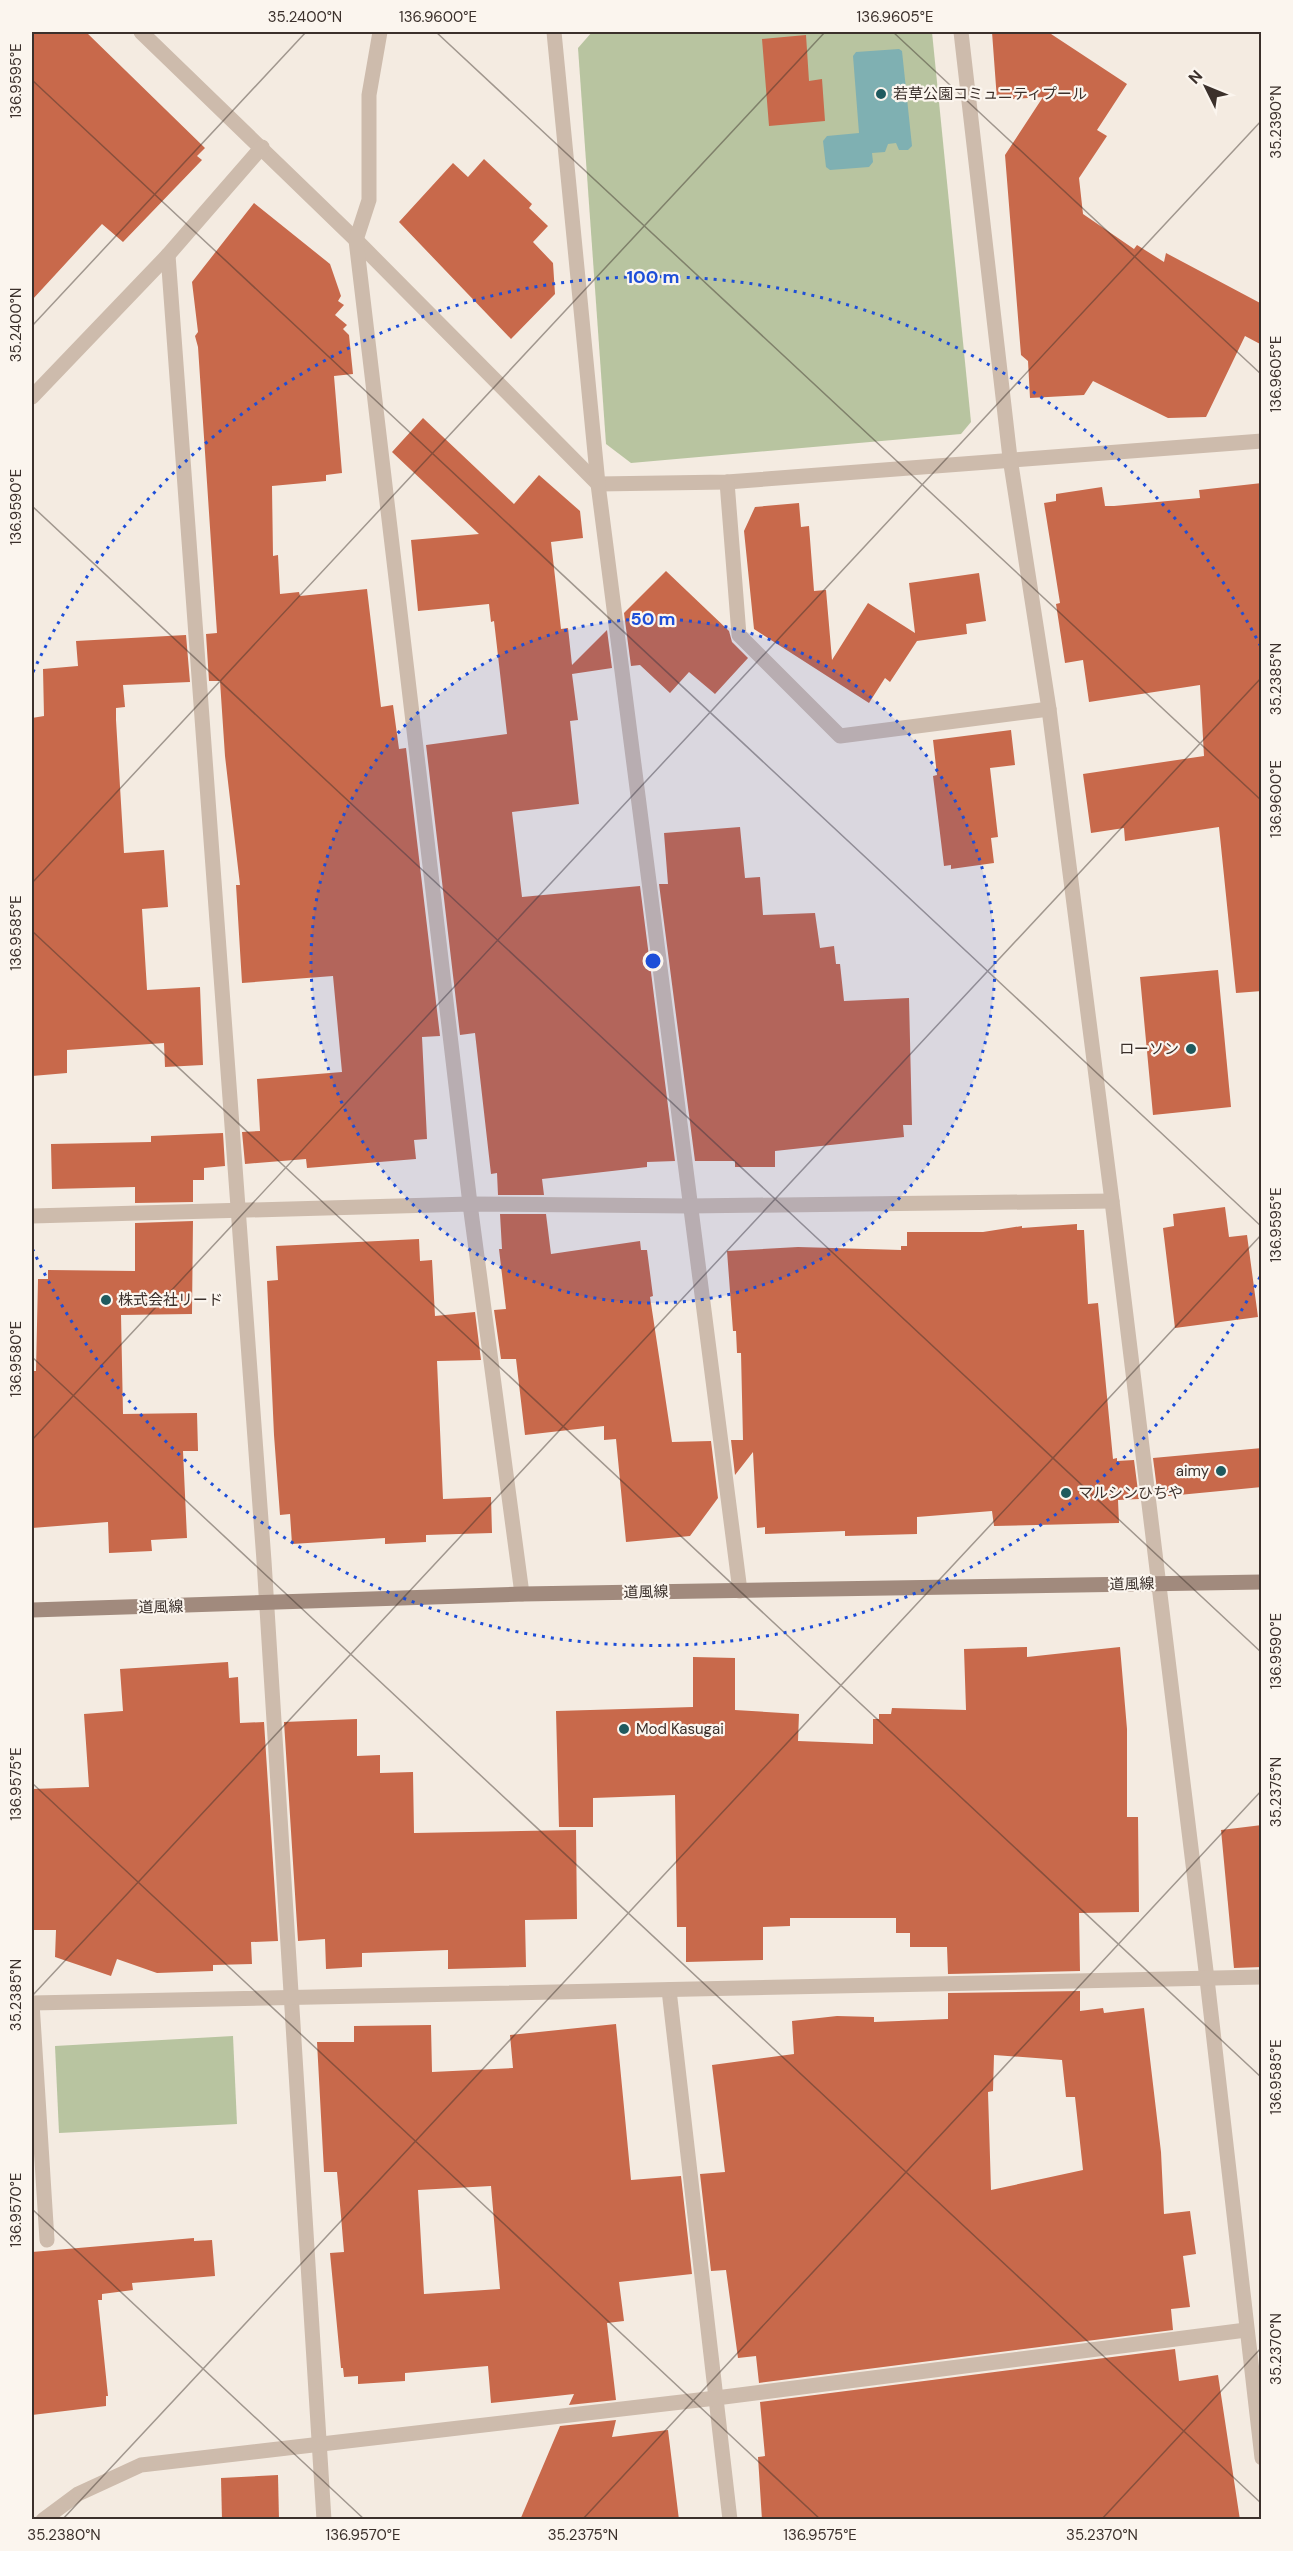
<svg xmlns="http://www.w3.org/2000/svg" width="1293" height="2551" font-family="'DM Sans','Noto Sans JP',sans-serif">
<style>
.green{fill:#b8c4a0}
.water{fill:#7fb0b2}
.building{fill:#c8694b;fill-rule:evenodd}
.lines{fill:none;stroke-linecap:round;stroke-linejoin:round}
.street{stroke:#cdbbac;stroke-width:15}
.secondary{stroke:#a18a7d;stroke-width:15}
.ticks{fill:none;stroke:#3b302b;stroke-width:1.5;stroke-opacity:0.45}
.ring{fill:none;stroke:#1d4ed8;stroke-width:3;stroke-dasharray:3 6}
.poi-dot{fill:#1f5a5e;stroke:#fbf5ee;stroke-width:2}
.labels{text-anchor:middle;stroke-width:4.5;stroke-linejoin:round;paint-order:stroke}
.poi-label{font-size:15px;fill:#3b302b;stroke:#fbf5ee;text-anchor:start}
.street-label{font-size:15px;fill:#3b302b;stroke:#fbf5ee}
.centre{fill:#1d4ed8;stroke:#fbf5ee;stroke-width:3}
.ring-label{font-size:18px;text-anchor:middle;font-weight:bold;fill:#1d4ed8;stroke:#fbf5ee;stroke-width:4.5;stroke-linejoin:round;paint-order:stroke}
.neatline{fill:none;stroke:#3b302b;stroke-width:2}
.ticks-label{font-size:15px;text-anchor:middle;fill:#3b302b}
</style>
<rect width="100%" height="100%" fill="#f4ebe1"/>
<!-- green -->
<g class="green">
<polygon points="592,32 932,32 971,422 961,434 631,463 606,444 578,48"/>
<polygon points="233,2036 237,2124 59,2133 55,2046"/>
</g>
<!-- water -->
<polygon class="water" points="899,49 902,51 912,146 908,150 899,150 896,143 888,144 885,152 872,153 873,162 869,167 830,170 826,167 823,141 827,136 859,133 853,56 856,52"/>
<!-- building -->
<g class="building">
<polygon points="32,32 86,32 205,148 197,156 202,160 123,242 102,224 32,300"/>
<polygon points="992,32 1048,32 1127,84 1097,130 1107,136 1079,178 1083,214 1134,249 1137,245 1164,262 1166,253 1262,304 1262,345 1245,336 1206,417 1168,418 1093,381 1084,395 1030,398 1028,361 1021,355 1005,155 1043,97 997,100"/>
<polygon points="806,35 809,81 822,79 825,121 769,126 762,39"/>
<polygon points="484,159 532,204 529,208 548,226 533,242 553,263 555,294 511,339 399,222 453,163 468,177"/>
<polygon points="254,203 330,264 341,296 338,301 344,305 335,315 347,325 343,329 349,335 353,374 334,376 342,473 326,475 326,481 272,486 273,556 278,555 280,594 299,592 300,596 367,589 381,707 393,705 399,749 406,748 440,1036 422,1037 427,1139 414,1140 416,1159 307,1168 306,1159 245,1164 242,1132 260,1131 257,1079 342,1072 333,976 242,983 236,885 240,885 225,756 220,681 209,681 206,634 217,633 198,347 195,336 198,332 192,282"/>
<polygon points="423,418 514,504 539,475 580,511 583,538 551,542 561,629 568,628 572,665 607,630 612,668 572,674 578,720 570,721 579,804 512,812 522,897 640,886 675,1161 647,1162 647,1167 542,1179 544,1195 498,1195 497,1173 491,1174 475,1033 460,1035 426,745 507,734 494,621 491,622 489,604 418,611 411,540 479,534 392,452"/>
<polygon points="1262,483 1262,991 1236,993 1219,827 1125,841 1124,828 1091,833 1083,774 1204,756 1200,685 1089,702 1083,660 1065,663 1056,604 1060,603 1044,503 1056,501 1056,494 1102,487 1105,506 1114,506 1200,498 1199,490"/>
<polygon points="799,503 801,527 809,526 814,591 826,590 832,660 868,603 915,633 909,583 979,573 986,621 966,624 967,634 917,641 890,682 885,678 869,703 754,629 744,531 755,507"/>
<polygon points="666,571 729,631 732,642 748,658 715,694 689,672 670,693 640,665 631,666 624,613"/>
<polygon points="186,635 190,682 123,685 125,707 116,708 116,720 124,853 164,850 168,907 142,909 147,990 200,987 203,1065 165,1067 164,1043 67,1050 67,1073 32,1076 32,718 44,716 43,669 78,666 76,641"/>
<polygon points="1011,730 1015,765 990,768 998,837 991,838 994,863 951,869 951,865 944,866 933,776 937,775 933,740"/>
<polygon points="740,827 745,878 760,877 763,915 815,913 820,948 834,946 836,964 840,964 844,1001 909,998 912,1125 903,1125 904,1137 775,1151 775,1167 735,1167 735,1161 695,1161 659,884 668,884 664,833"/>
<polygon points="1218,970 1231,1107 1153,1115 1140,977"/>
<polygon points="223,1133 225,1166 204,1168 204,1180 193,1180 193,1202 135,1203 135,1187 52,1189 51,1144 151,1142 151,1136"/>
<polygon points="1225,1207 1229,1237 1247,1235 1258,1317 1175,1328 1163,1228 1174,1226 1173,1214"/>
<polygon points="500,1214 546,1214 551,1254 640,1241 641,1250 647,1250 653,1296 650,1297 672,1442 711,1441 718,1498 690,1536 626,1542 616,1439 604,1440 604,1426 525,1435 516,1359 501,1359 494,1310 506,1309 499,1249 502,1249"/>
<polygon points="193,1221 192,1314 121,1315 123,1414 197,1413 198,1451 183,1451 187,1538 151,1540 152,1551 109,1553 108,1522 32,1528 32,1371 36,1371 38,1279 48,1279 48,1270 135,1271 135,1223"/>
<polygon points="1077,1224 1077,1230 1084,1230 1088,1304 1098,1303 1113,1459 1117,1458 1117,1461 1134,1460 1139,1499 1118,1500 1119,1523 994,1526 992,1511 917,1517 917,1534 845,1536 845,1531 765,1534 765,1527 757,1528 753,1452 735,1475 731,1440 743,1440 741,1353 737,1353 736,1331 733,1331 727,1251 798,1247 901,1250 901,1246 907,1246 907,1232 983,1232 1022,1226 1022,1228"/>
<polygon points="419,1239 420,1261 432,1260 435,1316 475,1312 481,1360 437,1361 443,1499 491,1497 492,1533 426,1535 426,1542 385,1544 385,1538 292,1544 290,1514 280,1515 274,1435 267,1281 278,1280 276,1246"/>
<polygon points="1262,1448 1262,1487 1158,1497 1153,1458"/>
<polygon points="1027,1647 1027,1657 1120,1647 1127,1729 1127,1817 1138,1817 1139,1912 1079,1913 1080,1971 948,1974 947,1947 910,1947 910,1933 896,1933 896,1918 790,1918 790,1926 763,1927 763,1960 686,1962 686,1927 677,1927 675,1795 593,1798 593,1827 559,1827 556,1711 693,1707 693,1657 735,1658 735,1710 799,1714 798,1741 873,1744 873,1719 879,1719 879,1714 891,1714 892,1708 966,1710 964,1649"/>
<polygon points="228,1662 229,1678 238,1677 240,1723 264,1722 278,1941 251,1942 252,1964 213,1965 213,1971 157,1973 117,1959 111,1976 55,1957 56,1930 32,1930 32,1789 89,1787 84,1714 123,1711 120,1669"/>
<polygon points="357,1719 357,1756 380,1755 380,1773 413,1772 414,1833 576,1830 577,1919 525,1920 526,1967 448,1969 448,1950 362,1953 362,1967 326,1969 325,1939 298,1941 284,1722"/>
<polygon points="1262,1825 1262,1967 1234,1968 1221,1830"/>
<path d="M1080,1991v20l23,-3 1,5 40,-5 17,144 3,62 26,-3 6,43 -13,2 7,51 -19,2 2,21 -414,53 -3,-27 -18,2 -12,-88 -15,1 -11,-97 25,-2 -13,-107 82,-11 -2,-33 45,-5 37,1v5l74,-3v-26zM994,2055l68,5 4,37h9l8,73 -92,20 -3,-98 5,-1z"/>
<path d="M616,2024l15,156 50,-4 11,98 -73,8 5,39 -17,2 9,77 -47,5 5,-11 -83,9 -3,-37 -83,7v8l-47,3v-8l-14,1 -1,-9h-2l-11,-115 14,-1 -3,-36 -4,-44h-13l-7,-130h37v-16l77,-1 1,47 81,-4 -3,-33zM491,2186l9,103 -76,5 -6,-104z"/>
<polygon points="194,2238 194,2241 212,2240 215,2276 132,2283 133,2290 102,2294 102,2300 98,2300 108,2396 106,2396 106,2406 32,2415 32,2252"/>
<polygon points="1175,2349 1179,2381 1218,2375 1240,2520 762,2520 758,2457 765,2456 760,2402"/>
<polygon points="616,2420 612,2437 668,2430 679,2520 520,2520 560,2426"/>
<polygon points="278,2475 279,2520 222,2520 221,2478"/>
</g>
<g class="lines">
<!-- street -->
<g class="street">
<polyline points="141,32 356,240 598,484 727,482 1262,441"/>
<polyline points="380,32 369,95 369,200 356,240 470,1204 522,1594"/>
<polyline points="554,32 598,484 740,1591"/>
<polyline points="961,32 1010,458 1049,709 1112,1201 1207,1979 1262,2458"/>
<polyline points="168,255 264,1561 324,2520"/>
<polyline points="32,397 168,255 262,147"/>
<polyline points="727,482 739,635 840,736 1049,709"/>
<polyline points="32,1216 470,1204 689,1206 1112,1201"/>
<polyline points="669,1990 730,2520"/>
<polyline points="32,2003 1262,1977"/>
<polyline points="32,2003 47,2240"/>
<polyline points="43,2520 78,2494 141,2465 716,2398 1246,2330"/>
</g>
<!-- secondary -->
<polyline class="secondary" points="32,1610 522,1594 1262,1582"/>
</g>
<!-- ticks -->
<path class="ticks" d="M436,32l826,769M893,32l369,343M32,80l1230,1147M32,326l274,-294M32,506l1230,1147M32,883l793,-851M32,931l1230,1147M32,1357l1230,1147M32,1440l1230,-1320M32,1783l789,737M32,1996l1230,-1319M32,2209l333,311M62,2520l1200,-1286M582,2520l680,-730M1101,2520l161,-173"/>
<!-- distance rings -->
<circle cx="653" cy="961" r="342" fill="#1d4ed8" fill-opacity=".12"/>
<g class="ring">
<circle cx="653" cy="961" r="342"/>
<path d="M1260 1277A684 684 0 0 1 33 1250M33 672A684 684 0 0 1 1260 645"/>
</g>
<!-- markers -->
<g class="poi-dot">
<circle cx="881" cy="94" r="6"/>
<circle cx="1191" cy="1049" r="6"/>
<circle cx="106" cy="1300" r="6"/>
<circle cx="1221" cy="1471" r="6"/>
<circle cx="1066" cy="1493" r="6"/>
<circle cx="624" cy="1729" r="6"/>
</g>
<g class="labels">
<!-- poi labels -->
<g class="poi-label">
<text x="893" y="99">若草公園コミュニティプール</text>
<text x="1179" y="1054" text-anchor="end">ローソン</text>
<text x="118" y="1305">株式会社リード</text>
<text x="1209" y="1476" text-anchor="end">aimy</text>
<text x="1078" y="1498">マルシンひちや</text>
<text x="636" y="1734">Mod Kasugai</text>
</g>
<!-- street labels -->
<g class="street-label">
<text transform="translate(1132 1584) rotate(-1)" y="5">道風線</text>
<text transform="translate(646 1592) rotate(-1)" y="5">道風線</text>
<text transform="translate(161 1607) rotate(-1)" y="5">道風線</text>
</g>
</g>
<circle cx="653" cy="961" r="9" class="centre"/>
<g class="ring-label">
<text x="653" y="283">100 m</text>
<text x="653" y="625">50 m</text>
</g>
<!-- border -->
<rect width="1293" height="2551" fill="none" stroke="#fbf5ee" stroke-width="66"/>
<!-- north arrow -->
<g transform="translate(1206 87) rotate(313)" stroke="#fbf5ee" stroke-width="4.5" paint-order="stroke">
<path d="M0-4.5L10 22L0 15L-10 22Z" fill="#3b302b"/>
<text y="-9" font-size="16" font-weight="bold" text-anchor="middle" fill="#3b302b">N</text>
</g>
<rect x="33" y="33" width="1227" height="2485" class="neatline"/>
<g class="ticks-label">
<text x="305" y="22">35.2400°N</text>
<text x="438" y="22">136.9600°E</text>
<text x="895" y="22">136.9605°E</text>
<text transform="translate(16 81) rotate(-90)" y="5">136.9595°E</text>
<text transform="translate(1276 122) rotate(-90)" y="5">35.2390°N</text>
<text transform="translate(16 325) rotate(-90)" y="5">35.2400°N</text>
<text transform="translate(1276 374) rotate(-90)" y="5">136.9605°E</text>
<text transform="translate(16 507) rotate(-90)" y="5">136.9590°E</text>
<text transform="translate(1276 679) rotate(-90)" y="5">35.2385°N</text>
<text transform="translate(1276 799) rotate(-90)" y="5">136.9600°E</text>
<text transform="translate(16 933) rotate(-90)" y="5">136.9585°E</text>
<text transform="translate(1276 1225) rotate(-90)" y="5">136.9595°E</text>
<text transform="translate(16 1359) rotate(-90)" y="5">136.9580°E</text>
<text transform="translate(1276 1651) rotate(-90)" y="5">136.9590°E</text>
<text transform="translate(16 1784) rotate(-90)" y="5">136.9575°E</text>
<text transform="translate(1276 1792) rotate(-90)" y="5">35.2375°N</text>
<text transform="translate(16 1995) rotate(-90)" y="5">35.2385°N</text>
<text transform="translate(1276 2077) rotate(-90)" y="5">136.9585°E</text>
<text transform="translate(16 2210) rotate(-90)" y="5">136.9570°E</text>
<text transform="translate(1276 2349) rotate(-90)" y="5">35.2370°N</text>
<text x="64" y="2540">35.2380°N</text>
<text x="363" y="2540">136.9570°E</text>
<text x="583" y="2540">35.2375°N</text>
<text x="820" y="2540">136.9575°E</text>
<text x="1102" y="2540">35.2370°N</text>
</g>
</svg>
